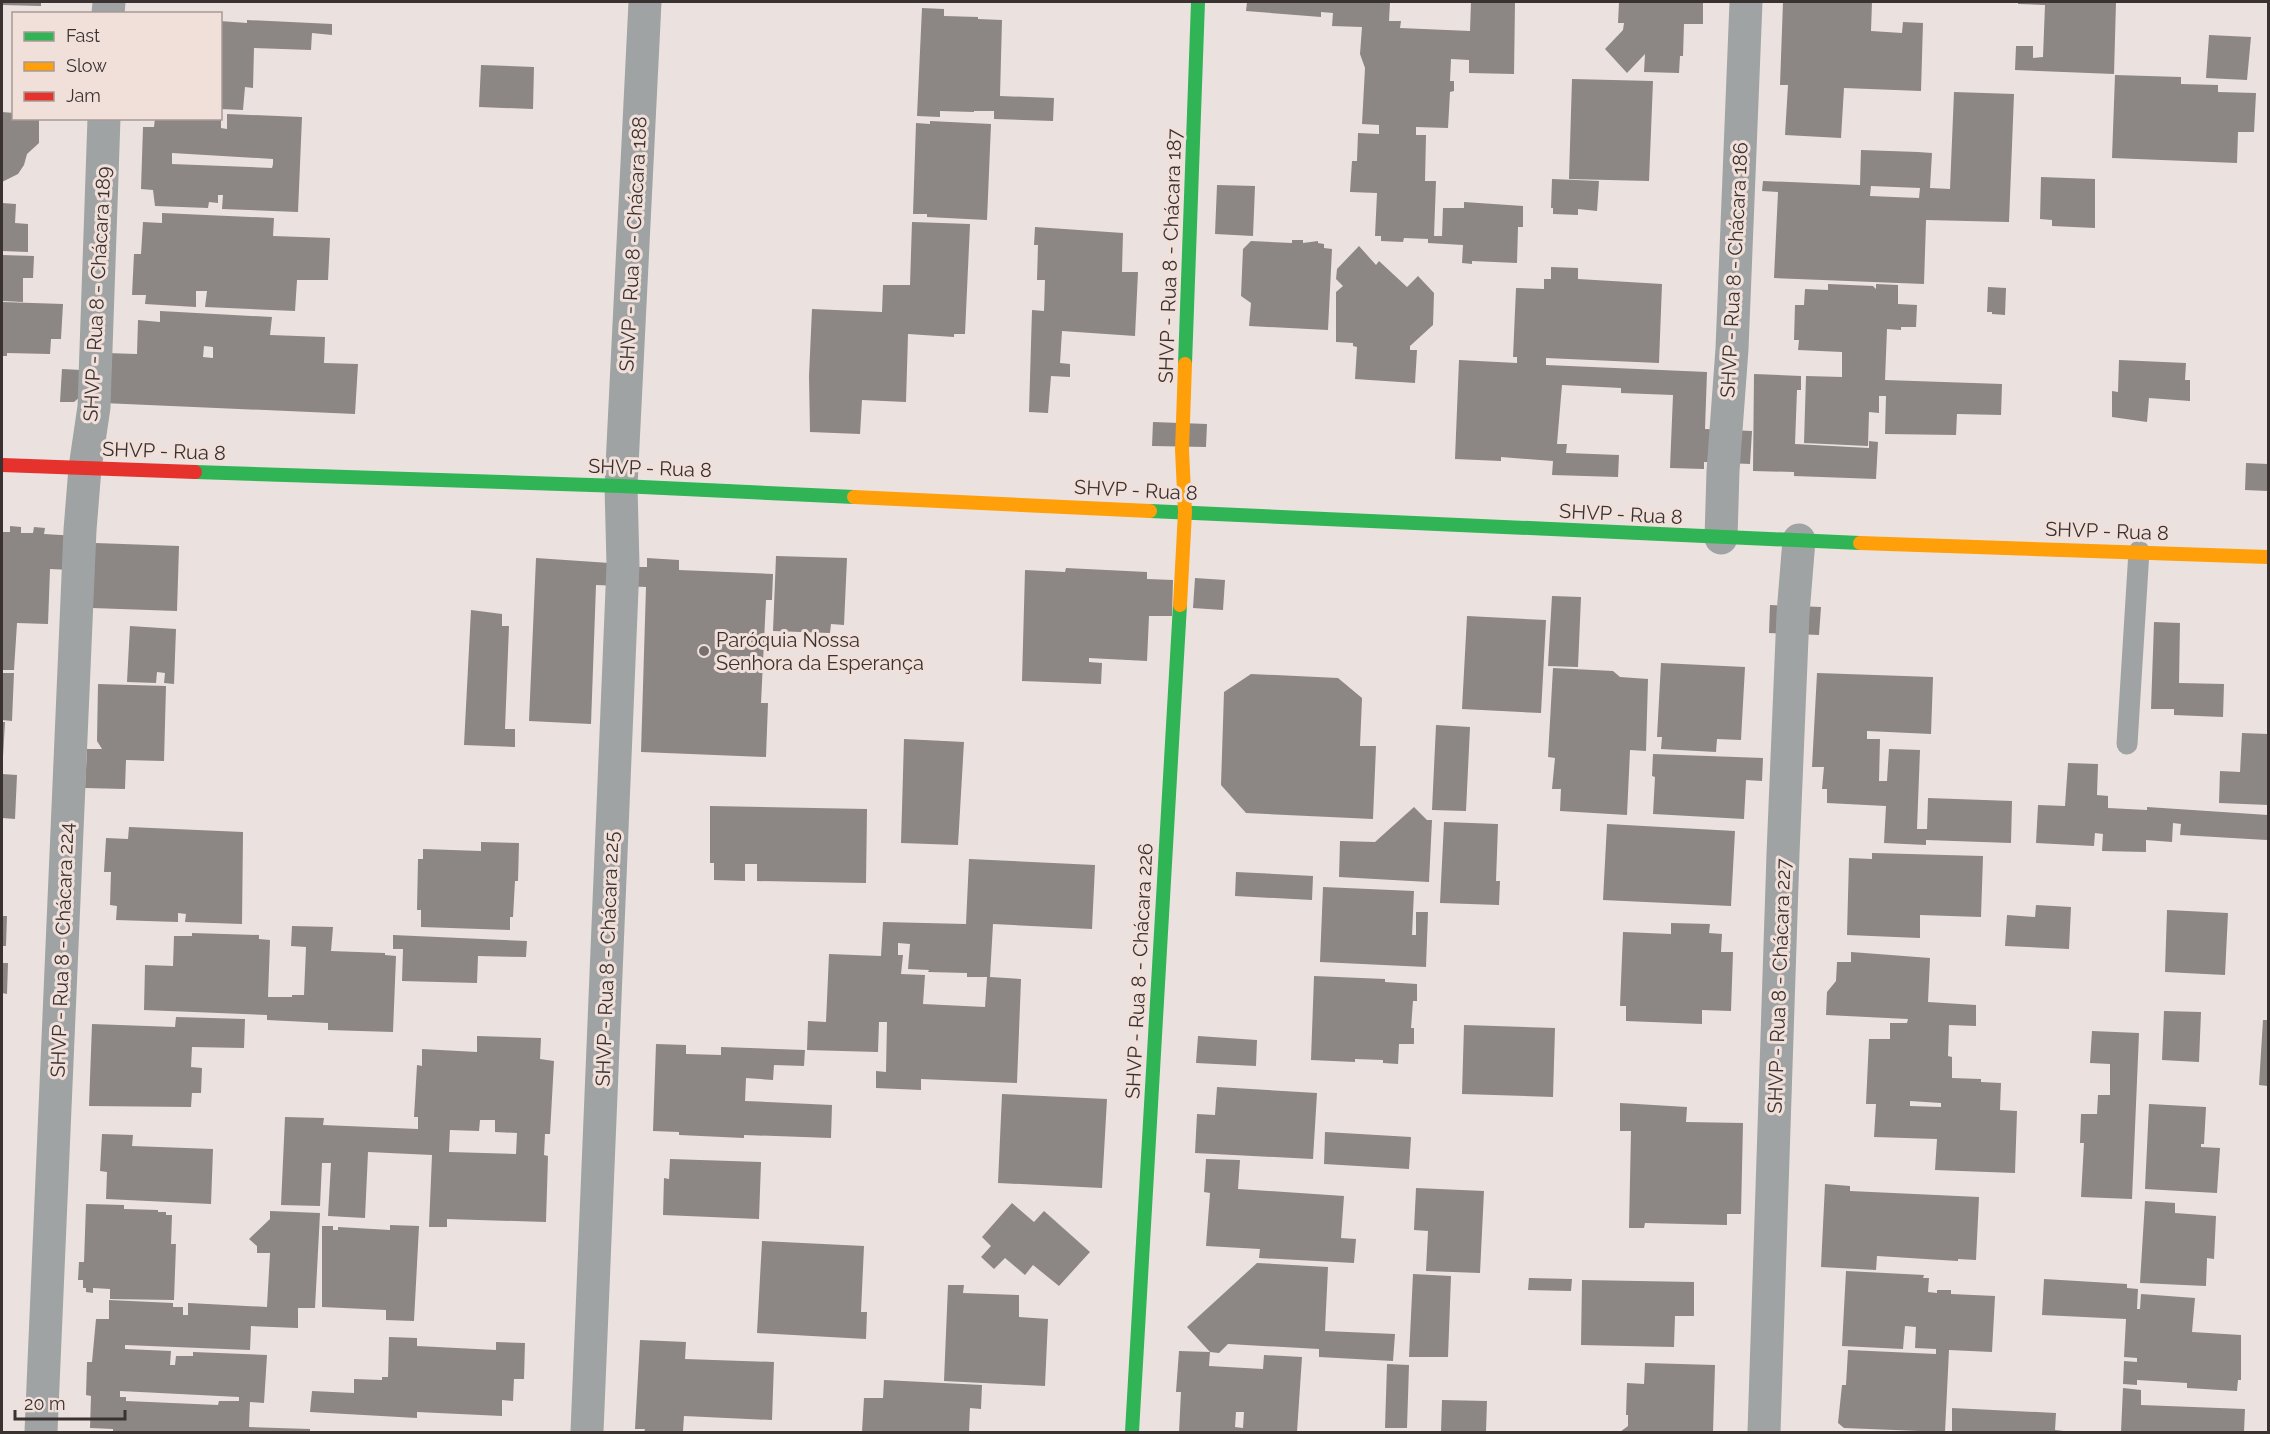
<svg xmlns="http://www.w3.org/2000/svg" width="2270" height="1434" viewBox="0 0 2270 1434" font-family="Raleway,sans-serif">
	<rect width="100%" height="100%" fill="#ebe2df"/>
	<path fill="#8c8684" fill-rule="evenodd" d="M2 2H41V6L2 5Z
		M1247 2H1390L1389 21H1401L1400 28 1470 31 1471 2H1515L1514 74 1469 73V60L1451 59 1450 81H1454V91L1450 92 1448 128 1416 127V135H1426L1425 181H1436L1434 236H1442L1443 208H1464V202L1523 206V227H1518L1517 263 1472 261V264L1462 263 1463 245 1428 243V239L1404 238 1403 242 1381 241V236H1375L1377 193 1350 192 1352 161H1357L1358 133 1379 134V125L1362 124 1365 68 1360 54 1362 27 1332 26 1333 13 1321 12V17L1246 11Z
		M1619 2H1703V24H1684L1683 56H1680L1679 73 1644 72 1645 54 1627 73 1605 49 1623 30 1624 23H1618Z
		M1783 2H1872L1871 31 1902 33 1903 22 1923 23 1921 91 1844 88 1841 138 1785 135 1788 85H1780Z
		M2018 2H2116L2114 74 2015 70 2016 46H2033V58L2043 57 2045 5 2018 4Z
		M922 8 944 9V16L978 17V19L1002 20 1000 96 1054 98 1053 121 994 119V111H974V112L940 111V117L917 116Z
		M247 20 332 24V35L312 33 311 50 254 48 253 88 245 87 243 110 220 109V21L247 23Z
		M2209 35 2251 37 2247 80 2206 78Z
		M481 65 534 67 533 109 479 107Z
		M2115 75 2181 77V84L2218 85V92L2256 93 2254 132H2238L2237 163 2112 158Z
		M1572 79 1653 81 1649 181 1569 179Z
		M1954 92 2014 94 2009 222 1926 220 1924 284 1774 278 1778 192 1762 191 1763 181 1860 185 1861 150 1918 152 1932 153 1930 188 1950 189ZM1871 186 1920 188 1919 198 1870 196Z
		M2 112 14 113V118H39V143L27 154 24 165 18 174 2 182Z
		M227 114 302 117 298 212 222 209 223 195H218V203L209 202 208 208 155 206 153 190 141 189 143 127H154L155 118H212L221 120V128L227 129ZM172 153 273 159V164L272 168 172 164Z
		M930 121 991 124 987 220 927 217V214H913L916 123 930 124Z
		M2041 177 2095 179V228L2052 226V220L2040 219Z
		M1552 179 1599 181 1597 211 1578 209V215L1553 214V208H1551Z
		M1217 185 1255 186 1253 236 1215 234Z
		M2 203 16 204 15 223 28 224V252L2 251Z
		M162 213 274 218 273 236 330 238 328 280H297L295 311 205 307 207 291H196V307L145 304 146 295H132L134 254H141L143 222 162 223Z
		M912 222 970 224 965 334H954V337L908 334 906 402 862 400 860 434 810 432 809 376 812 309 882 312 883 285H910Z
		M1035 227 1123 233 1122 272H1138L1135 336 1062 331 1060 363 1070 364V377L1051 376 1048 413 1029 412 1032 310 1044 311 1045 280H1037L1038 245H1034Z
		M1292 240H1303V243L1318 241V243L1324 244V248L1332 249 1328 330 1249 326 1251 303 1241 296 1243 249 1251 241 1292 243Z
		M1359 246 1376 265 1379 261 1407 287 1418 276 1434 293 1433 325 1410 346V350H1417L1415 383 1355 379 1357 347 1353 346V343L1336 342V292L1343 286 1336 279 1337 269Z
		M2 255 34 256 33 278H23V302L2 301Z
		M1551 267 1578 268V279L1662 284 1659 363 1546 358V365L1707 372 1705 429 1752 431 1750 464 1704 462V469L1670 468 1673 395 1621 393V388L1562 385 1557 444H1567L1566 453 1619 455 1618 477 1552 475 1553 461 1501 457V461L1455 459 1459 360 1517 363V357H1513L1516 288 1544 289V279H1551Z
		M1828 284 1873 286 1876 289V284L1898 285V304L1917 305 1916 327H1901V330L1887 329 1885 380 2002 384 2001 415 1957 414 1956 435 1885 434 1886 396H1879V413L1869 412 1868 446 1804 443 1806 376 1842 377V352L1798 350 1799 340H1794L1795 305H1804L1805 289 1828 290Z
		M1988 287 2006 288 2005 315 1992 314V312H1987Z
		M2 302 63 304 61 339H51L50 354 7 353V356H2Z
		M160 311 272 317 270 335 325 337 324 363 358 364 355 414 103 403 106 353 137 354 138 320 160 322ZM204 346 213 347V358L203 357Z
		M2119 360 2186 363 2185 380H2190V401L2149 398 2147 422 2112 417V391L2118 392Z
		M62 369 81 370V396L74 402H60Z
		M1754 374 1801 376V390H1797L1795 444 1869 448V441L1878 442 1876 479 1794 476V472L1753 471Z
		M1153 422 1207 424 1206 447 1152 446Z
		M2246 463 2268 464 2267 491 2245 490Z
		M10 526 21 527V533H33L34 527 45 528 44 534 95 537V543L179 546 177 611 92 608 94 571 50 569 48 624 17 623 14 670H2V532H10Z
		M776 556 847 558 844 625 831 624 830 633 773 631Z
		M536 558 639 565V567H647V558L679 560V570L773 574 772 600H766L761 703H768L766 757 641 752 646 587 596 585 591 724 529 721Z
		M1066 568 1147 572V579L1173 580 1172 616H1149L1147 661 1089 658V662L1102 663 1101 684 1022 681 1025 570 1065 572Z
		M1195 578 1225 580 1223 610 1193 608Z
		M1552 596 1581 597 1578 667 1548 666Z
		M1770 605 1821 607 1819 635 1769 633Z
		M471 610 502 614V626H509L505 729H515V747L464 745Z
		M1467 616 1546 620 1541 713 1462 709Z
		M2154 622 2180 623 2179 683 2224 684 2223 717 2174 715V709H2151Z
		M130 626 176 629 174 684 164 683 165 673 157 672 156 683 127 682Z
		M1661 663 1745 667 1741 740 1717 739 1716 752 1661 749 1662 737H1657Z
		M1553 668 1613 671 1620 677 1648 679 1646 751 1630 750 1627 815 1560 811 1561 789H1552L1555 758 1548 757Z
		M2 673H14L12 721 2 720Z
		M1817 673 1933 677 1931 734 1867 731V739H1880L1879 781H1887L1889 749 1920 750 1917 829H1927L1928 798 2012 801 2011 843 1926 840V845L1884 843 1886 806 1827 803V789H1822L1824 767H1812Z
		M1251 674 1338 678 1362 698 1360 746H1376L1373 819 1246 813 1221 785 1224 692Z
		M98 684 166 686 164 761 126 760 125 789 85 788 87 749H102L97 741Z
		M2 722H5L3 757 2 756Z
		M1436 725 1470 727 1466 811 1432 810Z
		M2242 733 2268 734V805L2219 803 2220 771 2240 772Z
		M904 739 964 742 958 845 901 843Z
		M1653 754 1763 758 1762 781 1746 780 1744 819 1653 814 1655 777 1652 776Z
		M2068 763 2098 764 2097 795 2108 796V808L2147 810V807L2268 815 2267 840 2180 835 2181 824 2173 823 2172 842 2146 840V852L2102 851 2103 834 2095 833 2094 846 2036 843 2038 805 2065 806Z
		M2 774 17 775 15 819 2 818Z
		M710 806 867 809 866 883 757 881V864H745V881L714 880V863H710Z
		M1414 807 1427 820H1432L1429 882 1339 877 1340 841 1375 842Z
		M1444 822 1498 824 1496 881H1500L1499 905 1440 903Z
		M1607 824 1735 831 1731 906 1603 900Z
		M129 827 243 832 242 924 185 922 186 914 178 913V922L116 920 117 906 110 905 111 872H104L106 838 128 839Z
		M481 842 519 843 518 881H515L513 917H510V930L421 927V910H417L418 859H423V849L481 851Z
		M1872 853 1983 856 1981 917 1920 915V938L1847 935 1849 858 1872 859Z
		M969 859 1095 865 1092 929 993 924 990 977 1021 979 1017 1083 921 1079V1090L876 1088V1071L886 1072 887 1022H879L878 1052 807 1050 808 1021 826 1022 829 954 881 956 883 922 966 924ZM898 943 910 944 908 969 929 970 928 972 967 973V977H987L985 1007 923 1004 925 975 901 974 903 955H898Z
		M1236 872 1313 876 1312 900 1235 896Z
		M1323 887 1414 891 1412 935H1416V912H1428L1426 967 1320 962Z
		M2036 905 2071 907 2069 949 2005 946 2007 915 2035 917Z
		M2167 910 2228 913 2225 975 2165 972Z
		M2 916H7L6 946H2Z
		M1671 923 1710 924 1709 933 1722 934 1721 952H1733L1731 1011 1702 1010V1024L1626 1021V1006H1620L1623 932 1671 934Z
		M292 926 333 927 331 951 385 953V955L396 956 393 1032 328 1030V1023L267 1020V1015L144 1010 145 965 173 966 174 936H192V933L259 935V939L270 940 268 997H292V995H304L306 947 291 946Z
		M393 935 527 941 526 957 478 956 477 983 402 981 403 949H393Z
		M1851 952 1930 958 1928 1002 1976 1005V1026L1949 1025 1948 1056 1952 1057V1078L1981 1079V1082L2001 1083 2000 1110 2017 1111 2015 1173 1935 1170 1937 1139 1874 1137 1876 1104H1866L1869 1039H1890V1023H1907L1908 1019 1826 1015 1827 992 1836 981 1837 962H1851ZM1910 1101 1941 1103V1107L1910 1106Z
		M2 963H8L7 994 2 993Z
		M1314 976 1385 979V982L1417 984V1001H1413L1411 1028H1414V1044H1399L1398 1064 1383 1063V1060L1355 1059V1062L1311 1060Z
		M2164 1011 2201 1012 2199 1062 2162 1060Z
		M176 1017 245 1019 244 1048 192 1047 191 1067 202 1068 201 1093H192L191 1107 89 1106 92 1024 175 1027Z
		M2263 1020H2268V1086L2259 1085Z
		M1464 1025 1555 1028 1553 1097 1462 1094Z
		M2092 1031 2139 1033 2132 1199 2081 1197 2084 1143H2080L2081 1114H2097L2098 1095H2110V1064L2090 1063Z
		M477 1036 541 1038 540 1059 554 1061 550 1134H545L544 1155 548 1156 546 1222 447 1219V1227H429L432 1155 368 1152 365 1218 328 1216 331 1163H322L320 1206 281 1205 285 1117 324 1118 323 1125 418 1129V1117H414L417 1065 422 1066V1049L477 1052ZM480 1120H495V1132L517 1133 516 1154 449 1152 450 1130 479 1131Z
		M1198 1036 1257 1040 1256 1066 1196 1063Z
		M656 1044 686 1045V1054L721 1055V1047L805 1050 804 1066 774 1065 773 1080 746 1078 745 1101 832 1105 831 1138 744 1135V1138L679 1135V1132L653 1131Z
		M1217 1087 1317 1093 1313 1159 1195 1153 1197 1114 1215 1115Z
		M1002 1094 1107 1099 1102 1188 998 1183Z
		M1620 1103 1687 1107 1686 1122 1743 1123 1741 1214H1727V1225L1645 1223 1644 1228H1629L1631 1131H1620Z
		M2149 1104 2206 1107 2204 1144H2201V1147L2220 1148 2217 1193 2145 1189Z
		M1325 1132 1411 1137 1409 1169 1324 1164Z
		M102 1134 133 1135 132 1146 213 1149 211 1204 106 1199 107 1172 100 1171Z
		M670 1159 761 1162 759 1219 663 1215 664 1178 669 1179Z
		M1206 1159 1240 1160 1238 1189 1344 1196 1341 1238 1356 1239 1354 1263 1259 1258 1260 1249 1206 1246 1210 1193 1204 1192Z
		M1825 1184 1850 1186V1191L1979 1197 1976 1260 1958 1259V1261L1877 1256 1876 1270 1821 1267Z
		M1416 1188 1484 1191 1480 1273 1426 1271 1428 1231 1414 1230Z
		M2145 1201 2175 1203V1213L2216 1216 2214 1259 2207 1258 2206 1286 2140 1283Z
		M1012 1203 1034 1222 1044 1211 1090 1252 1059 1286 1033 1265 1025 1275 1005 1258 994 1269 981 1257 991 1246 982 1237Z
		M86 1204 124 1205V1209L158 1210V1212H166V1215H172L171 1244H176L174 1300 110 1299V1289L93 1288V1293L86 1292V1288H83V1280H78L79 1262H84Z
		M270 1211 320 1213 315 1308H298V1328L251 1326 250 1350 125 1345V1349L171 1351 170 1365H175L176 1356H193V1352L267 1355 264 1403 250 1402 249 1427 310 1429V1432H113V1429L90 1428 91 1396 86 1395 87 1362H92L96 1319H109V1300L173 1303V1307H183V1315H188V1303L267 1307 270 1253H257V1246L249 1239 270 1219ZM120 1391 239 1397V1401H219L218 1405 126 1401V1397H120Z
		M390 1225 419 1226 414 1321 386 1320V1310L322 1307V1226H333V1230H338V1227L390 1230Z
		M762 1241 864 1246 861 1312H867L866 1339 757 1333Z
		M1257 1263 1328 1267 1325 1331 1395 1334 1393 1361 1319 1357V1349L1228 1344 1219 1353 1210 1352 1187 1327Z
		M1846 1271 1924 1275 1923 1278H1929L1928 1292 1937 1293V1290H1951V1294L1995 1296 1992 1352 1949 1350 1945 1432 1844 1428 1838 1423 1842 1385H1846L1848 1350 1936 1354V1349L1915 1348 1916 1327 1905 1326 1903 1349 1842 1346Z
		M1413 1274 1451 1276 1448 1357H1409Z
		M1529 1278 1572 1279 1571 1291 1528 1290Z
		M2044 1279 2127 1284V1288L2138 1289 2137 1309H2140L2141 1294 2195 1298 2192 1332 2241 1335V1380H2238L2237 1391 2187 1388V1383L2137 1380V1385L2123 1384 2124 1361 2137 1362V1358L2124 1357 2126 1319 2042 1315Z
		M1582 1280 1694 1282V1316H1675L1674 1347 1581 1345Z
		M948 1285H964L963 1293 1019 1295V1317L1048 1319 1045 1386 944 1381Z
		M389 1337 417 1338V1346L496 1350V1342L525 1343 524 1379H514L513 1401 502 1400V1416L417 1412V1418L310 1412 312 1391 354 1393V1379L382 1380V1377H388Z
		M640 1340 686 1342 685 1359 774 1362 772 1420 684 1416 683 1431H679V1432H644L645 1429H635Z
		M1179 1351 1210 1352 1209 1366 1263 1369 1264 1355 1302 1357 1297 1432H1179L1181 1392H1176ZM1236 1412H1244L1243 1428 1235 1427Z
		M1645 1363 1715 1365 1713 1432H1620L1628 1426V1415H1626L1627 1383 1644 1384Z
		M1387 1364 1409 1365 1407 1428H1385Z
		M884 1380 982 1385 981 1409 970 1408 969 1432H862L864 1398H883Z
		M2123 1388 2141 1390V1405L2245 1409 2244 1432H2121Z
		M1442 1400 1487 1401 1486 1432H1441Z
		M1952 1408 2056 1413 2055 1430 2064 1431V1432H1952Z"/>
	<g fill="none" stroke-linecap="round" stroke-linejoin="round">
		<path stroke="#a0a3a4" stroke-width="21" d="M2127 744 2139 551"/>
		<path stroke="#a0a3a4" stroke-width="33" d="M108 14 109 2
			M1721 538 1723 471 1732 349 1746 2
			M41 1432 80 530 85 468 94 407 104 118
			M587 1432 623 565 621 486 645 2
			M1764 1432 1783 854 1793 614 1799 540"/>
		<path stroke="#30b455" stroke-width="14" d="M1185 364 1198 2
			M195 472 621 486 854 497
			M1150 511 1860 543
			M1132 1432 1180 605"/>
		<path stroke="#ff9f0a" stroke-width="14" d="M854 497 1150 511
			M1860 543 2268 557
			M1180 605 1185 512 1182 450 1185 364"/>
		<path stroke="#e5322d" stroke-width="14" d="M2 465 195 472"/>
	</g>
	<circle fill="#77706d" stroke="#f1dfd9" stroke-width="2" cx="704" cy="651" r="6"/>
	<g text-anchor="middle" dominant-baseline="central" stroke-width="6" stroke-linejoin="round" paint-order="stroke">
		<g font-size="20" fill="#393230" stroke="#f1dfd9">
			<text transform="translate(633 244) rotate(-87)">SHVP - Rua 8 - Chácara 188</text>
			<text transform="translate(1170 256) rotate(-88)">SHVP - Rua 8 - Chácara 187</text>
			<text transform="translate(1734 270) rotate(-87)">SHVP - Rua 8 - Chácara 186</text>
			<text transform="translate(97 294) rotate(-87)">SHVP - Rua 8 - Chácara 189</text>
			<text transform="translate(164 451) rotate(2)">SHVP - Rua 8</text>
			<text transform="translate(650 468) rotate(2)">SHVP - Rua 8</text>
			<text transform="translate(1136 490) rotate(3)">SHVP - Rua 8</text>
			<text transform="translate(1621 514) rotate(3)">SHVP - Rua 8</text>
			<text transform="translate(2107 531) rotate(2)">SHVP - Rua 8</text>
			<text transform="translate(62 950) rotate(-88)">SHVP - Rua 8 - Chácara 224</text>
			<text transform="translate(607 959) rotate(-88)">SHVP - Rua 8 - Chácara 225</text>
			<text transform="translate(1139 971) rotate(-87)">SHVP - Rua 8 - Chácara 226</text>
			<text transform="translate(1779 986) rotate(-88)">SHVP - Rua 8 - Chácara 227</text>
		</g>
		<g font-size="20" fill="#393230" stroke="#f1dfd9" text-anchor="start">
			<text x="716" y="640">Paróquia Nossa<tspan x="716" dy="23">Senhora da Esperança</tspan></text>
		</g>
	</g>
	<rect width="2270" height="1434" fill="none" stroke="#393230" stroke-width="6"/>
	<rect x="12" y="12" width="210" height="108" fill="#f1dfd9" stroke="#a79a95" stroke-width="1.5"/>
	<rect x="24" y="32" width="30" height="9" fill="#30b455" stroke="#a79a95" stroke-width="1.5"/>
	<text x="66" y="42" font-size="18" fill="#393230">Fast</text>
	<rect x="24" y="62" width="30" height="9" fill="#ff9f0a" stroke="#a79a95" stroke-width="1.5"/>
	<text x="66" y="72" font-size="18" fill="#393230">Slow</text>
	<rect x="24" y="92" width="30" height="9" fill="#e5322d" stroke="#a79a95" stroke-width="1.5"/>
	<text x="66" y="102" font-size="18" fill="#393230">Jam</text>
	<path d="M15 1410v9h110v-9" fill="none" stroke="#393230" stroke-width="3"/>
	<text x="24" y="1410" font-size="18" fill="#393230" stroke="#f1dfd9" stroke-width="4.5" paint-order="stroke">20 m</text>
</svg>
